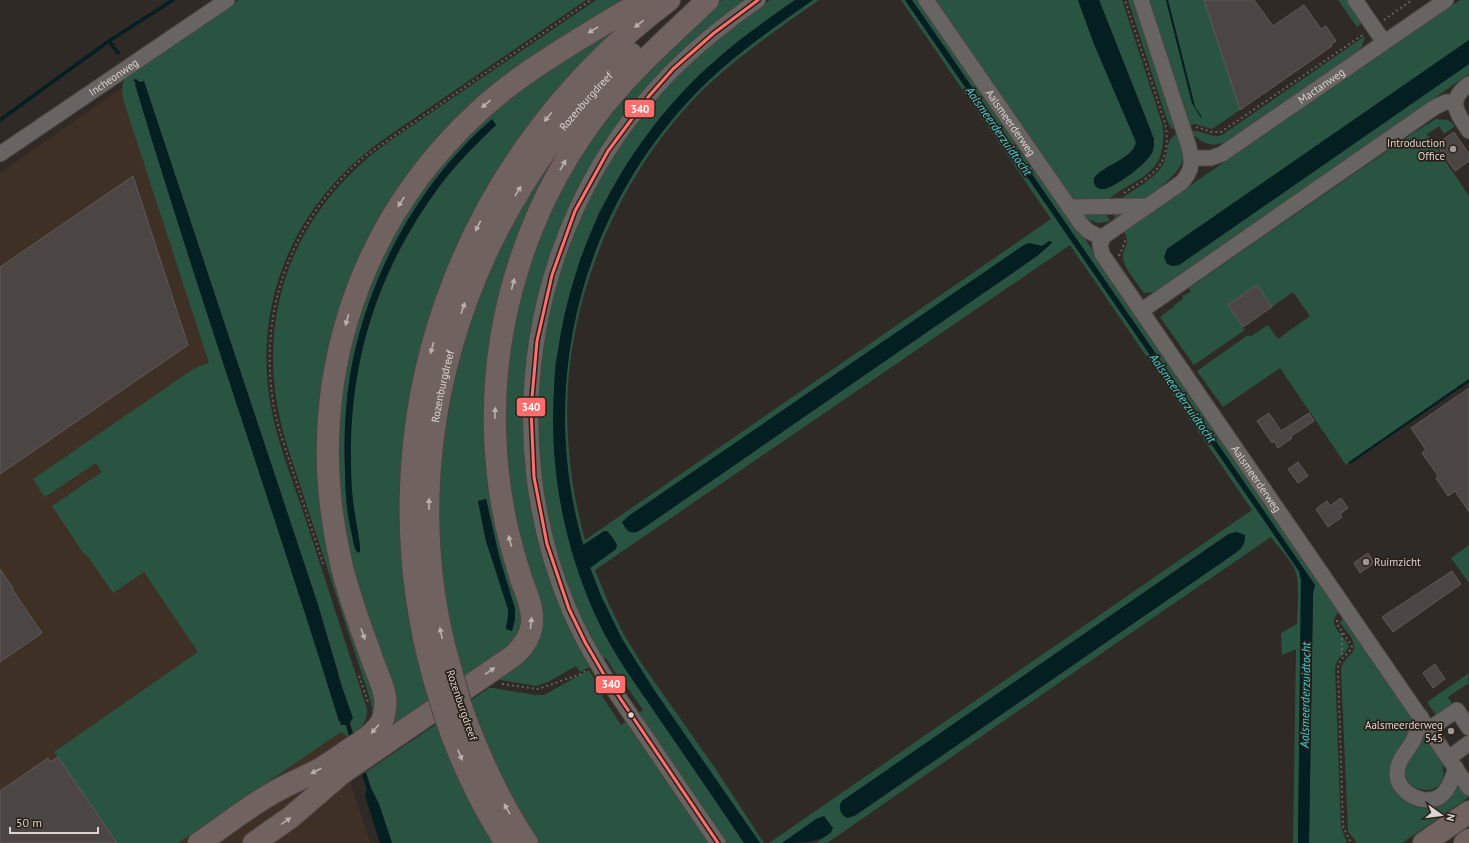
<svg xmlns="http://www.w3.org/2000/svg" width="1469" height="843" viewBox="0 0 1469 843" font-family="'PT Sans',sans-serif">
	<rect width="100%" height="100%" fill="#302a26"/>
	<path fill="#3f3025" d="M129 83 136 89 160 167 230 383 309 623 346 725 352 789 370 843H0V173Z"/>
	<path fill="#2a5442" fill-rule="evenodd" d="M239 0H586L384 139C297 200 251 300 271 407 278 446 296 489 308 527 328 588 347 648 367 709 368 724 359 729 348 737L341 732 335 736 178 843H117L54 752 198 652 144 572 113 593 86 554H84L52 506 102 472 96 463 45 497 33 479 195 368 209 363 123 99C122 89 121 83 127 74ZM136 79 139 82H144L318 605 338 672 353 733 349 735 346 725 339 721C273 508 199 298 135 84H136L134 81Z
		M596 0H637L535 63 380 230 324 443 380 701 373 716 371 702 286 442C251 325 288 215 387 143Z
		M722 0H748L700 36 562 225 552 252 543 283 530 340 525 395 527 470 591 666 580 672 576 666 548 682 536 686 495 679 527 647 499 441 517 282 585 137 690 25Z
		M770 0H795L738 41 699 75 659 119 626 165 600 210 579 262 555 364 554 392 558 487 563 517 572 552 592 607 605 635 628 672 744 843H726L638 714 643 710 623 681 621 682 606 658 602 660 572 599 553 541 541 482 537 392 547 315 569 242 594 187 627 134 669 84 709 45Z
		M813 0H819C782 26 744 52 710 83 629 160 576 273 568 385 565 437 571 490 585 540L1051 219 901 0H905L1299 571 1301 580 1298 843H1293L1296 649 1282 655 1281 633 1297 624C1297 609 1300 587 1296 573 1293 562 1278 547 1271 537L1173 604 827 843H816L832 832 824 816 816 820 782 843H769L1252 510 1070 245 595 570 609 604 623 633 640 661 715 768 764 843H760L654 690 622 639 601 596 590 567 616 549 584 546C536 385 581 214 695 94 730 57 772 29 813 0ZM1049 241 1052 243 1037 256 642 529 629 532 622 522 630 515 1024 245 1029 243 1042 246ZM1237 532 1244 543 1241 549 1234 554 855 816 846 817C840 814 841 809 841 803L842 801 1228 534Z
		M912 0H920L1340 608C1339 613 1335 615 1334 620 1333 629 1345 638 1349 646 1345 655 1337 656 1335 668L1341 827 1347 843H1309L1313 593 1315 585Z
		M932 0H1078L1094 44 1136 142C1135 155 1107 167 1097 174L1103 189C1116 187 1149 163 1153 150 1155 144 1152 137 1151 131L1099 0H1122L1161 120C1164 129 1164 138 1162 148 1158 177 1130 181 1110 198 1107 201 1105 205 1103 209L1110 221 1098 223 1087 219Z
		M1128 0H1133L1176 129H1172L1168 123Z
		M1148 0H1166L1192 103 1201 118 1195 107 1168 0H1204L1240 110 1212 129 1195 124 1188 125Z
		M1338 0H1347L1362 23 1357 27Z
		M1460 0H1469V40L1167 249 1170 266 1179 265 1469 64V74L1414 112 1415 114 1157 292 1144 293C1138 284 1124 268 1123 258 1122 246 1132 247 1124 231Z
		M626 15 631 22C594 55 560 90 530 130 431 262 386 438 411 601 415 624 420 647 425 670 426 676 426 682 428 688L459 667C457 659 452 652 450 644 444 620 441 595 438 570 422 410 473 246 575 122 597 95 622 72 647 49L649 51C627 73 606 96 587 121 520 213 485 329 492 443 494 478 499 512 508 546 514 570 529 599 526 624 524 640 512 651 499 661L361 756 359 749C378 735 391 725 390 699 384 678 375 658 368 638 355 600 344 563 337 524 311 372 370 217 481 113 524 74 577 45 626 15ZM492 120 496 125C476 144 456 164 439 187 374 275 341 384 352 493 354 511 357 529 360 547V552L357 553C354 548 353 541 352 535 347 514 345 494 345 472 344 452 344 432 346 412 352 327 385 246 437 179 452 160 473 134 492 120ZM486 499 499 556 515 609V619L512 631 506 629 508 616V609L486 541 478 501Z
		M1365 36 1362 46 1357 53 1228 141C1213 148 1200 144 1191 131 1201 129 1211 139 1222 135Z
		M1436 119 1448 120 1455 126 1444 134 1439 126 1427 134 1469 196V379L1349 462 1346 465 1280 368 1223 407 1197 371 1248 335 1250 337 1268 325 1278 339 1310 316 1293 292 1272 307 1257 285 1228 305 1245 330 1194 365 1160 317 1175 306 1174 305 1183 299 1182 296 1191 292 1189 288 1416 131Z
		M1177 134C1180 143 1184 153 1182 162 1176 180 1132 208 1115 218L1112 211 1113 204C1127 194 1157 178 1164 163 1168 154 1166 137 1177 134Z
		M1469 545V583L1451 558Z
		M1346 618 1412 718 1413 724 1393 786C1403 805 1428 817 1447 801 1453 796 1455 789 1460 784L1469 795V797L1402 843H1357L1348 831 1341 669C1342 659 1357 654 1354 645 1353 637 1344 629 1340 623L1342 619Z
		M589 670 604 694 602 696 621 725 627 721 711 843H392L379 804 371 788 366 772 489 688H493L535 695H544Z
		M1469 673 1468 680 1469 683 1448 697 1454 707 1438 718 1427 702Z
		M1424 731C1430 741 1439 752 1442 763 1453 803 1398 794 1405 766 1407 758 1419 740 1424 731Z"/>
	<path fill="#041f21" d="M795 0H813C772 29 731 57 695 94 580 213 537 386 583 545L604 531H607L613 538 617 545 616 549 590 568 601 596 622 639 654 690 760 843H744C716 801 687 759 658 717 637 686 614 655 598 621 516 445 548 240 678 97 712 59 753 29 795 0Z
		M905 0H912L1315 585 1313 593 1309 843H1298L1301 580 1299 571Z
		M1078 0H1099L1154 139C1154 145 1154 152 1149 157 1142 167 1117 185 1105 189 1097 190 1093 186 1094 178 1103 165 1135 158 1136 142L1094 44Z
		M1166 0H1168L1195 107 1202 117 1201 118 1192 103Z
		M1469 40V64L1179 265 1173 266 1167 264 1164 257 1167 249Z
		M136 79 139 82 144 81 318 605 340 681 353 718 349 724 353 733 349 736 346 725H340L341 723 339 721C273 508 199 298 135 84L136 83 133 80Z
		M492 119 496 125C476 144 456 164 439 187 371 278 345 377 352 490 353 509 358 528 360 547V552H357C354 547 353 541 352 535 347 513 345 492 345 469 344 438 345 407 350 376 366 279 417 184 492 119Z
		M1049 241 1052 242V243L1037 256 642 529C632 536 627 532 622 522L630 515 1024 245 1029 243 1042 246Z
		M1469 379V382L1350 464 1349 462Z
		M486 499 499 556 515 609V619L512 631 506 629 508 616V609L486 541 478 501Z
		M1237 532 1245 535C1246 544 1240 549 1234 554L854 816 848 818C841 816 837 807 842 801L1229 534Z
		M366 773 371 788 379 804 392 843H380L365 795 367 790 362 775Z
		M824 816 833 828C827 843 798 843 782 843L816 819Z"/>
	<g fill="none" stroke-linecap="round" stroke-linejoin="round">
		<path stroke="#041f21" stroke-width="3.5" d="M109 41 118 53
			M0 120 109 41 173 0"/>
	</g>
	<path fill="#4b4644" stroke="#5f5a59" d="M1204 0H1254L1273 26 1304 5 1321 29 1326 26 1336 41 1331 44 1332 46 1240 110Z
		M1454 132 1469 154V161L1455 171 1436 144Z
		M133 176 188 345 0 474V267Z
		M1257 285 1272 307 1243 327 1228 305Z
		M1469 388V512L1455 491 1448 496 1436 478 1438 476 1422 453 1426 450 1411 428Z
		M1269 413 1281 431 1309 413 1314 421 1291 436 1292 438 1278 448 1274 441 1272 443 1257 421Z
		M1298 462 1308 476 1298 483 1288 469Z
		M1341 498 1348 508 1340 514 1342 517 1328 527 1316 509 1327 501 1330 506Z
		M1368 553 1374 563 1360 573 1354 563Z
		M0 569 13 588 12 589 42 633 0 662Z
		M1452 571 1461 584 1393 632 1382 617Z
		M1435 664 1445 679 1433 688 1423 673Z
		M58 757 117 843H0V791L48 758 50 762Z"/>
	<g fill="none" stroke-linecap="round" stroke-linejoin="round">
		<defs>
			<g id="minor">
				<path id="s1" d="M926 0 1081 224 1088 231 1102 238"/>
				<path id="s2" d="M1141 0 1189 147C1193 161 1192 172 1181 183L1104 236 1100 244 1102 254 1469 788"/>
				<path d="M1355 0 1384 42"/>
				<path d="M1469 84C1447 100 1456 112 1469 131"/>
				<path id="s3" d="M0 154 227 0"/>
				<path id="s4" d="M1191 158H1211L1222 154 1446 0"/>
				<path d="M1069 207 1147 206"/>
				<path d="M1141 311 1435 107 1446 102H1455"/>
				<path d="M1421 717C1419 725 1417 733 1413 741 1407 752 1397 760 1397 774 1397 792 1423 806 1439 797 1449 791 1452 778 1456 768"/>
				<path d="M1429 729 1457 710 1469 728"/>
				<path d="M1449 758 1469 743"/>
				<path d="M718 843C693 807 669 771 644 734 616 694 588 654 569 609 497 439 528 236 649 96 680 59 718 28 758 0"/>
			</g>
			<g id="highway">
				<path id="s5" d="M451 671C386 452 464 207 631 54"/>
				<path d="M435 682C362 426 457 159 669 0"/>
				<path d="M461 707C478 755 499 801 527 843"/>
				<path d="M446 718C461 762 481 804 506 843"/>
				<path d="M199 843C223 827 246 808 271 794 287 784 304 778 320 769 331 763 341 755 352 748 363 740 377 733 383 719 385 712 386 704 385 697 383 683 375 669 371 656 360 625 348 594 341 563 302 395 352 228 479 111 508 84 542 62 576 41 599 27 622 12 647 0"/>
				<path d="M254 843 291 817 342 773 513 656C524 647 533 633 532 618 532 605 526 592 521 579 518 568 514 556 511 544 501 507 496 468 495 431 492 313 531 197 604 105 635 67 672 34 708 0"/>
				<path d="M1424 843 1469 812"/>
				<path d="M1465 843 1469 840"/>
			</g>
		</defs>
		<use href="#minor" stroke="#4a4542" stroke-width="17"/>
		<use href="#highway" stroke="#4a4542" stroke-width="24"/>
		<path stroke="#66615e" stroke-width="2" stroke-dasharray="2 3" stroke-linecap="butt" d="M1384 20 1412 0
			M1196 127 1212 132H1221L1364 34
			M1124 193C1134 186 1146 180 1155 171 1169 158 1169 134 1163 117L1125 0
			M1119 256 1125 242 1124 237
			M323 564C313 532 302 500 292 469 286 449 278 429 274 408 257 311 291 220 365 156L591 0
			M1337 620V624L1352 646C1349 656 1339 656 1338 669L1343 826 1351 843
			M1342 633V658
			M359 676 368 702
			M502 684 538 689 581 674 587 670"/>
		<use href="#minor" stroke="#686461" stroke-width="15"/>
		<use href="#highway" stroke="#70635f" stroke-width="22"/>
		<defs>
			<path id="highway-bridge" d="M451 671 461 707
				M435 682 446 718"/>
		</defs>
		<use href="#highway-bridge" stroke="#4a4542" stroke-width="24" stroke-linecap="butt"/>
		<use href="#highway-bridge" stroke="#70635f" stroke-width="22"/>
		<defs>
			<path id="bus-1" d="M718 843 603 673 585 642 569 609 547 544 534 477 531 409 537 341 552 275 575 211 608 151 649 96 673 69 714 33 758 0"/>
		</defs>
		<use href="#bus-1" stroke="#2a2018" stroke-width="6"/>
		<use href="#bus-1" stroke="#ff6d6d" stroke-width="3"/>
	</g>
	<defs><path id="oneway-solid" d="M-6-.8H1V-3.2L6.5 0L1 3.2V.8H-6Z"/></defs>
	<g fill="#bab1ad">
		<use href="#oneway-solid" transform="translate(639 24) rotate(141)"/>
		<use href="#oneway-solid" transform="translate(593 30) rotate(149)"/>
		<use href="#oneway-solid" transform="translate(486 104) rotate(140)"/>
		<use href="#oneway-solid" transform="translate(548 117) rotate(128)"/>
		<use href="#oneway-solid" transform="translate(563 165) rotate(-60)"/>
		<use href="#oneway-solid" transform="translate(518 191) rotate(-59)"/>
		<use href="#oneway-solid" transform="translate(401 202) rotate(123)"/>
		<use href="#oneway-solid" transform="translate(478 226) rotate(117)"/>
		<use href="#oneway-solid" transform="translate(513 284) rotate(-75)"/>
		<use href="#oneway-solid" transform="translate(463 308) rotate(-71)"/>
		<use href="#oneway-solid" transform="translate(347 320) rotate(106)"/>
		<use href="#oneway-solid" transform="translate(432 348) rotate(105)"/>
		<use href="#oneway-solid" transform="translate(495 413) rotate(-88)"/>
		<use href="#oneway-solid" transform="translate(429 504) rotate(-89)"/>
		<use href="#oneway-solid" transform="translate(510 541) rotate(-105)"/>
		<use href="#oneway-solid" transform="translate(531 623) rotate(-84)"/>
		<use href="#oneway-solid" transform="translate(441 633) rotate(-102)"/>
		<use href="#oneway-solid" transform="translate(363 634) rotate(71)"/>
		<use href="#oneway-solid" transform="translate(490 671) rotate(-34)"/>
		<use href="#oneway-solid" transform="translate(375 729) rotate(130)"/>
		<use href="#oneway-solid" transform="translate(460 755) rotate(67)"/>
		<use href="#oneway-solid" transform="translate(316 771) rotate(153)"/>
		<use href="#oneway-solid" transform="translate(507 809) rotate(-120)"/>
		<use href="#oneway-solid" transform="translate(286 821) rotate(-35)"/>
	</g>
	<g fill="#9e9894" stroke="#2a2018" stroke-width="1.5">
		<circle cx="1453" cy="149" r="4"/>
		<circle cx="1366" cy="562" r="4"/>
		<circle cx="1451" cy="731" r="4"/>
	</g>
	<circle fill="#dad3cf" stroke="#2a2018" stroke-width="1.5" cx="631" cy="715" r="3.5"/>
	<g text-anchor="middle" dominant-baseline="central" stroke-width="3.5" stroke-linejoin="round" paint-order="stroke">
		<g font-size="11" fill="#dad3cf" stroke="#2a2018">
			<text stroke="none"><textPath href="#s3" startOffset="137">Incheonweg</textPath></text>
			<text stroke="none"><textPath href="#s4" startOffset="152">Mactanweg</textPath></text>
			<text stroke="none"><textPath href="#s5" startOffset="611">Rozenburgdreef</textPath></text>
			<text stroke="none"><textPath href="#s1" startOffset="149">Aalsmeerderweg</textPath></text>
			<text stroke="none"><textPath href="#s5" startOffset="288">Rozenburgdreef</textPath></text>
			<text stroke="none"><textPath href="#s2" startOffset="579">Aalsmeerderweg</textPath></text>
			<text transform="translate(462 705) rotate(71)">Rozenburgdreef</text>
		</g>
		<g font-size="11" fill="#dad3cf" stroke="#2a2018" text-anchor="end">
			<text x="1445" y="143">Introduction<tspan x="1445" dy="13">Office</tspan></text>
			<text x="1374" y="562" text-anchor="start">Ruimzicht</text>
			<text x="1443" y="725">Aalsmeerderweg<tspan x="1443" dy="13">545</tspan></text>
		</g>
		<g font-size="12" font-style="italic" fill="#39d5e1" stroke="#2a2018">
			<text transform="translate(999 131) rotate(55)">Aalsmeerderzuidtocht</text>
			<text transform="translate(1183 398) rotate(55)">Aalsmeerderzuidtocht</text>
			<text transform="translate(1305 695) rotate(-89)">Aalsmeerderzuidtocht</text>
		</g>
	</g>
	<g stroke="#2a2018" stroke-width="1.5">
		<rect x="624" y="99" width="31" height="19" rx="4" fill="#ff6d6d"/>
		<rect x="516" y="397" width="30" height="20" rx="4" fill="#ff6d6d"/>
		<rect x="595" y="675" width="31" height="19" rx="4" fill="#ff6d6d"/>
	</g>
	<g font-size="11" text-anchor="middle" font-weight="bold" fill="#fff">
		<text x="640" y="113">340</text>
		<text x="531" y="411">340</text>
		<text x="611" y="688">340</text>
	</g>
	<g transform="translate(1441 815) rotate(104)" stroke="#2a2018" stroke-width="3" paint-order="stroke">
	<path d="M0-3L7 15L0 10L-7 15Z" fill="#dad3cf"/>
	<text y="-6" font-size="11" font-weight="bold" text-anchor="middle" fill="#dad3cf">N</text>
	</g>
	<path d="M10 827v6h88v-6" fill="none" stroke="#dad3cf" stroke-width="2"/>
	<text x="16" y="827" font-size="12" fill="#dad3cf" stroke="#2a2018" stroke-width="3" paint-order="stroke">50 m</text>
</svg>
